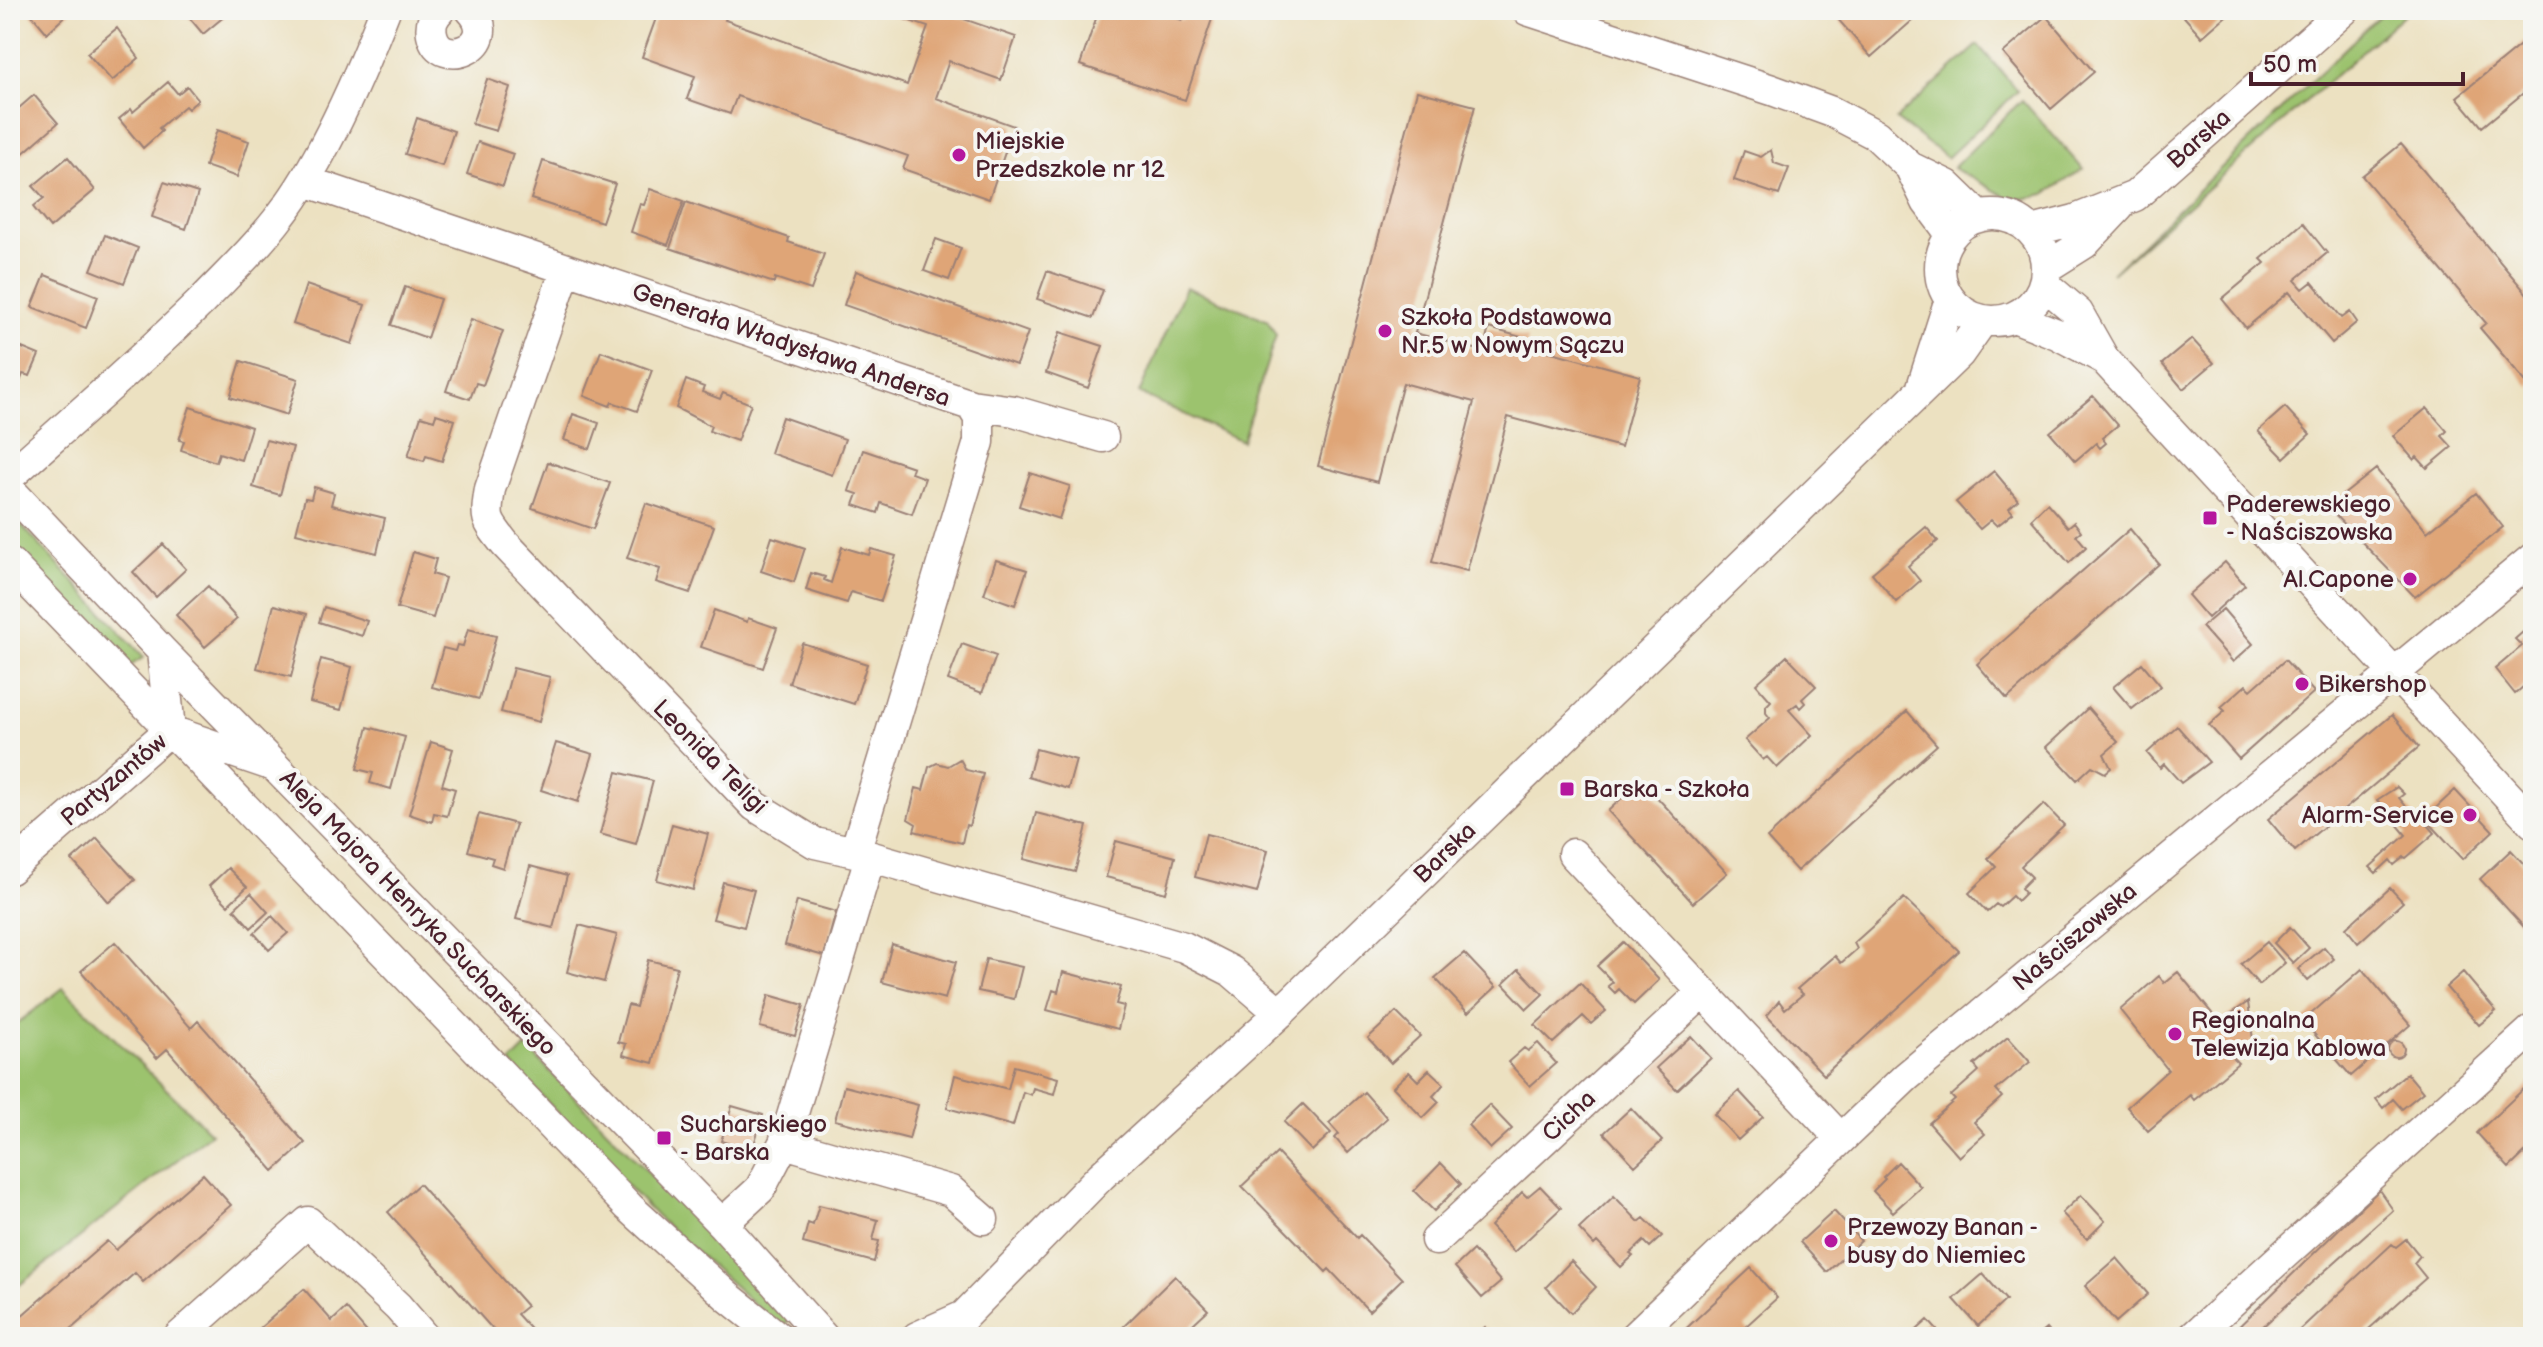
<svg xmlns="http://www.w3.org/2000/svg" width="2543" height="1347" viewBox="0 0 2543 1347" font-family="'Balsamiq Sans',sans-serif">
	<rect width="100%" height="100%" fill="#f6f6f2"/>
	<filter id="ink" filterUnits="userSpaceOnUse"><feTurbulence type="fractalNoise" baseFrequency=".0125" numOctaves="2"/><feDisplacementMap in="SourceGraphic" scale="16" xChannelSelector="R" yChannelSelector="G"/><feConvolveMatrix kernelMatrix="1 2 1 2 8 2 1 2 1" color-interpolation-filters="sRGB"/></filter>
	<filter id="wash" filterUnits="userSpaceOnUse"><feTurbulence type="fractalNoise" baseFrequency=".006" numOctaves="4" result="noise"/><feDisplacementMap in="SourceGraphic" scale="32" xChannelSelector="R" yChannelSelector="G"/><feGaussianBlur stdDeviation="1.8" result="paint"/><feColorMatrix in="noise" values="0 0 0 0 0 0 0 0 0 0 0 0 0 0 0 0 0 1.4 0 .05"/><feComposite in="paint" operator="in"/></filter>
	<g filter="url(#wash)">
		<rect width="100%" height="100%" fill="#ece1c1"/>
		<path fill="#9cc36e" stroke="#73714c" stroke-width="2" d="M2385 10H2409L2112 273Z
			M1978 45 2018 91 1947 158 1896 119Z
			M2022 100 2083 169 2045 194 2014 201 1953 168Z
			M1186 287 1267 320 1276 335 1242 441 1139 393Z
			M10 513 144 657 130 666 10 541Z
			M63 988 211 1133 17 1287 10 1278V1029Z
			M526 1047 779 1306 790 1319 781 1328 657 1217 510 1063Z"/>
		<g id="blocks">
			<path fill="#dfa577" d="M35 10H72L47 33 31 14Z
				M183 10H232L203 34Z
				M659 10H729L725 20 907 85 928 27 877 10H954L952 15 1016 37 1001 80 949 61 936 98 1014 126 989 199 903 169 908 156 737 96 730 114 687 99 695 76 642 57Z
				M1099 10H1153L1182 20 1185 10H1215L1185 100 1080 65Z
				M1830 10H1904L1913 20 1871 57Z
				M2178 10H2233L2202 37Z
				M2046 16 2094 72 2051 109 2003 53Z
				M117 28 139 58 112 81 87 53Z
				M2530 37 2533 41V85L2482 127 2457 97Z
				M487 79 510 87 496 131 472 124Z
				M168 82 178 94 187 86 198 100 188 109 185 106 159 128 162 131 143 148 119 119 131 109 133 112Z
				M1417 91 1475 106 1415 333 1483 351 1489 328 1528 339 1526 345 1640 376 1621 447 1508 417 1467 571 1432 562 1474 402 1403 383 1377 482 1318 466Z
				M34 95 58 123 14 161 10 156V109L15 105 19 108Z
				M417 118 454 131 442 166 405 154Z
				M217 130 249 141 237 177 205 166Z
				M478 142 513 154 503 186 467 174Z
				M2401 144 2533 301 2531 388 2480 328 2486 323 2362 176Z
				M1771 150 1774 163 1789 168 1779 195 1734 180 1744 151 1761 157Z
				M68 157 95 190 50 228 33 207 44 198 33 186Z
				M543 161 615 184 602 222 531 199Z
				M164 182 198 193 186 229 152 217Z
				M650 189 684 201 668 245 631 232 640 204 644 205Z
				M686 202 789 238 788 242 824 254 811 290 775 278 774 283 670 248Z
				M2303 223 2327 253 2295 280 2303 289 2312 282 2342 318 2350 312 2357 322 2332 343 2289 292 2246 328 2222 299 2265 263 2261 259Z
				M105 235 138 248 124 283 91 270Z
				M936 239 961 248 949 280 924 271Z
				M856 271 1028 332 1016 365 844 305Z
				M1047 271 1103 290 1093 318 1037 299Z
				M45 275 98 296 86 328 32 307Z
				M306 285 365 305 352 344 293 324Z
				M405 287 440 299 427 338 391 325Z
				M471 319 503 331 483 385 476 383 470 399 446 391Z
				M1060 332 1103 346 1088 388 1046 373Z
				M2192 339 2214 363 2183 389 2162 364Z
				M10 343 39 355 30 376 23 374 18 387 10 383Z
				M601 351 652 370 637 411 612 402 610 406 584 396Z
				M241 361 298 379 287 415 230 397Z
				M686 380 704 387 702 392 720 399 723 393 751 404 737 441 709 431 711 426 676 408Z
				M2093 396 2118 425 2102 438 2106 443 2100 448 2096 443 2075 461 2050 432Z
				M190 407 251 427 241 460 219 453 216 462 181 450 184 441 179 440Z
				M2285 407 2310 434 2284 458 2258 431Z
				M2427 408 2447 431 2442 436 2452 447 2427 468 2417 457 2414 460 2393 436Z
				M436 414 455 420 442 461 426 456 424 461 408 456 421 416 434 420Z
				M573 414 599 423 590 449 564 440Z
				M782 417 845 439 832 475 770 453Z
				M266 440 293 447 280 495 253 487Z
				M863 450 913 467 911 473 925 478 912 514 881 503 878 513 854 505 858 494 849 491Z
				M548 462 610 483 593 529 532 508Z
				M2376 469 2427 532 2476 493 2503 527 2415 597 2328 507Z
				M1994 471 2018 500 2009 508 2013 513 1997 526 1991 520 1980 529 1956 502Z
				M1030 473 1070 486 1059 519 1019 506Z
				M314 487 334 493 331 505 385 518 377 553 296 533 305 498 311 499Z
				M646 503 714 526 690 593 656 582 660 569 627 558Z
				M2047 503 2068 527 2074 522 2081 531 2076 535 2086 547 2069 563 2031 519Z
				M1926 527 1938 541 1908 566 1920 581 1896 602 1872 573Z
				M2130 529 2159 564 2007 699 1977 664Z
				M772 537 805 548 794 582 761 571Z
				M163 544 186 569 156 597 133 572Z
				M842 547 869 555 871 549 896 556 881 601 851 592 847 603 806 590 811 573 825 577 824 580 831 583Z
				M413 552 436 559 432 574 445 578 433 618 397 608Z
				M996 560 1027 570 1015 605 984 594Z
				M2225 562 2245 585 2208 618 2188 595Z
				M208 586 237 619 205 647 176 615Z
				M274 605 307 614 291 677 257 668Z
				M324 607 367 621 362 636 319 622Z
				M2223 609 2253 644 2233 662 2202 627Z
				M714 610 747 622 748 618 777 628 763 668 701 647Z
				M2533 623V678L2515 694 2495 669 2522 646 2515 639Z
				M468 629 496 636 479 699 432 687 443 648 455 651 457 645 463 646Z
				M802 643 867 664 854 704 789 683Z
				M962 644 996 656 982 693 948 680Z
				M1787 656 1816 686 1802 699 1805 703 1800 708 1797 704 1789 710 1812 735 1777 768 1767 757 1763 760 1745 740 1770 718 1766 713V706L1771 701 1756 684Z
				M321 659 352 667 341 710 310 702Z
				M2285 660 2314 692 2239 759 2209 725 2225 711 2221 707 2246 685 2251 690Z
				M2142 663 2161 686 2132 709 2113 687Z
				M513 668 550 677 539 722 501 712Z
				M2088 708 2118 742 2104 754 2111 768 2105 773 2092 766 2077 780 2046 747Z
				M1907 711 1937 745 1797 871 1767 838Z
				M2392 715 2419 747 2295 851 2268 819Z
				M2177 726 2209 762 2181 783 2164 764 2160 768 2147 753Z
				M368 727 405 737 391 789 370 783 373 773 357 769Z
				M431 742 453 749 442 785 455 789 447 816 434 813 432 822 409 814Z
				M556 743 593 754 578 802 541 790Z
				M1036 749 1076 760 1068 789 1028 777Z
				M960 759 966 770 983 774 969 826 966 825 962 843 914 831 916 824 908 819 916 788 923 790 929 767 937 763 948 766Z
				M617 772 653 781 636 844 600 834Z
				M1641 780 1727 873 1693 903 1608 811Z
				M2397 787 2404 794 2399 798 2419 822 2423 819 2435 833 2406 858 2404 857 2394 865 2390 860 2376 873 2370 867 2406 835 2377 800Z
				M2455 790 2493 831 2463 859 2425 818Z
				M2044 804 2064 825 2021 866 2032 877 2021 888 2025 893 2017 901 2012 896 2000 907 1996 904 1987 912 1969 893 1996 867 1988 858Z
				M1036 813 1087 826 1075 872 1024 859Z
				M479 814 516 824 503 868 491 864 493 858 468 851Z
				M672 824 708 834 693 890 657 880Z
				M1206 834 1268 850 1257 893 1195 877Z
				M97 838 135 880 109 902 72 860Z
				M1116 841 1175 857 1166 893 1106 877Z
				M2511 850 2533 874V937L2480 879Z
				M530 866 567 876 553 928 516 919Z
				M228 868 247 887 228 905 209 886Z
				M723 882 754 890 744 927 713 919Z
				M2390 888 2403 902 2358 943 2346 928Z
				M251 893 268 912 251 928 234 909Z
				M1904 898 1959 951 1824 1075 1767 1016 1779 1001 1785 1009 1803 994 1797 989 1835 956 1841 963 1857 949 1854 943Z
				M797 901 836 912 824 956 785 945Z
				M272 916 288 933 269 950 254 933Z
				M579 925 617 935 604 982 567 972Z
				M2290 927 2309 948 2293 963 2274 943Z
				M115 942 191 1028 198 1021 305 1143 274 1171 167 1049 157 1058 81 971Z
				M1623 942 1659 980 1634 1004 1619 989 1615 993 1608 986 1613 982 1597 966Z
				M2267 942 2285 963 2259 985 2241 964Z
				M892 944 956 962 945 999 882 982Z
				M2324 947 2334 959 2308 981 2298 969Z
				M1464 953 1496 987 1468 1013 1435 978Z
				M986 959 1022 967 1014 999 978 991Z
				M648 960 677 967 653 1063 623 1055 626 1044 618 1042 628 1005 636 1007Z
				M1519 969 1543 994 1527 1009 1503 984Z
				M2362 969 2410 1025 2351 1076 2303 1021Z
				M1063 972 1121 987 1116 1004 1124 1006 1118 1029 1047 1010 1053 990 1058 992Z
				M2178 972 2219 1022 2248 1002 2253 1040 2233 1058 2238 1063 2194 1100 2190 1095 2148 1131 2127 1107 2168 1070 2120 1010 2159 976 2164 983Z
				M2463 972 2496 1011 2479 1025 2446 987Z
				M1580 983 1606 1011 1591 1024 1583 1016 1553 1043 1535 1025Z
				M769 995 804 1005 795 1036 760 1027Z
				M1396 1012 1420 1036 1391 1063 1368 1038Z
				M1691 1036 1711 1058 1677 1090 1656 1068Z
				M2008 1037 2030 1062 1996 1090 2002 1097 1974 1122 1985 1134 1959 1157 1929 1123 1955 1100 1951 1096 1979 1071 1974 1065Z
				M2388 1049a8 8 0 1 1 16 0a8 8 0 1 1-16 0Z
				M1538 1043 1556 1063 1530 1086 1508 1062 1524 1048 1528 1051Z
				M1014 1066 1058 1078 1054 1094 1033 1088 1031 1095 1023 1092 1013 1126 947 1108 955 1075 1008 1089Z
				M1429 1070 1444 1084 1433 1096 1439 1102 1423 1118 1393 1087 1409 1072 1418 1081Z
				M2407 1073 2423 1092 2402 1109 2393 1099 2383 1108 2376 1099Z
				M2533 1080V1145L2509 1168 2477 1133Z
				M844 1086 918 1105 909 1139 835 1120Z
				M1739 1091 1763 1117 1738 1140 1714 1114Z
				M1364 1092 1387 1118 1348 1153 1335 1138 1339 1134 1329 1123Z
				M1303 1104 1331 1133 1312 1151 1284 1122Z
				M1489 1105 1512 1129 1490 1149 1468 1125Z
				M732 1106 763 1115 752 1151 721 1141Z
				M1631 1108 1662 1141 1635 1166 1604 1133Z
				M1277 1153 1357 1238 1360 1235 1402 1279 1369 1311 1329 1269 1326 1272 1242 1186Z
				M1898 1162 1921 1187 1893 1212 1873 1191 1885 1179 1883 1177Z
				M1441 1163 1461 1184 1434 1211 1414 1191Z
				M203 1174 231 1205 143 1282 135 1273 62 1337H10V1306L20 1317 107 1241 116 1250Z
				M419 1184 527 1306 517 1314 538 1337H491L496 1333 388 1212Z
				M1540 1186 1561 1208 1514 1252 1490 1226 1522 1192 1527 1197Z
				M2379 1190 2393 1210 2251 1337H2228Z
				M2081 1195 2105 1221 2087 1239 2062 1213Z
				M1614 1196 1639 1222 1644 1218 1662 1236 1650 1247 1644 1241 1630 1254 1633 1256 1621 1267 1597 1242 1594 1245 1579 1229Z
				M819 1205 878 1220 873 1240 879 1241 874 1262 803 1243 808 1223 813 1225Z
				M1834 1211 1861 1241 1827 1272 1800 1242Z
				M2406 1239 2420 1256 2414 1263 2426 1278 2360 1337H2292L2392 1244 2396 1247Z
				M1473 1250 1501 1282 1482 1298 1455 1267Z
				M2117 1258 2148 1294 2116 1322 2085 1286Z
				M1571 1261 1596 1287 1571 1313 1546 1287Z
				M1751 1268 1777 1298 1745 1327 1754 1337H1677Z
				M1983 1274 2006 1300 1978 1326 1954 1299Z
				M1175 1276 1208 1310 1179 1337H1113Z
				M304 1289 332 1321 346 1308 371 1337H250Z
				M1928 1320 1943 1337H1909Z
				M1485 1327 1494 1337H1474Z
				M2046 1329 2053 1337H2036Z"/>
		</g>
	</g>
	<g filter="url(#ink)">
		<use href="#blocks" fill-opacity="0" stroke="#9b8076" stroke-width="2"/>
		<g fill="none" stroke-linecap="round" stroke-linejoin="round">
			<defs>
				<path id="minor" d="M440 10C433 17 430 24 432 34 440 72 503 45 471 10
					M1527 10 1772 90 1832 112 1876 135 1910 167 1947 185 1979 216
					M1910 167 1927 202 1951 234
					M305 181 971 405 979 418V442L855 852
					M1940 268a53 53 0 1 1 106 0a53 53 0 1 1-106 0Z
					M2032 231 2075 220 2135 196 2344 10
					M2047 267 2085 243 2119 207
					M566 269 490 489C485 520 486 520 505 544L755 806 815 843 855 852 1184 947 1231 971 1280 1013
					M2044 284 2078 313 2104 359 2533 823
					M2014 317 2057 334 2104 359
					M1922 387 1950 299
					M971 405 1014 411 1103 437
					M10 476C75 418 141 361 203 300 229 273 258 246 281 215 323 161 360 74 385 10
					M10 490 162 651 722 1224 823 1337
					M10 563 629 1207 728 1297 778 1337
					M162 651 170 730
					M174 732 268 764
					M1573 854 1841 1139
					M10 869 170 730
					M784 1143 951 1191 983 1219
					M722 1224 760 1189 784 1143 870 857
					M1436 1240 1703 992
					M179 1337 308 1222 398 1307 424 1337
					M917 1337 964 1316
					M947 1337 965 1315 1101 1176 1280 1013 1959 354 1983 320
					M1634 1337 1906 1077 2533 558
					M2193 1337 2533 1029"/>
			</defs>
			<use href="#minor" stroke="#9b8076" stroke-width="33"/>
			<use href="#minor" stroke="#fff" stroke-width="30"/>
		</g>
	</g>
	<g fill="#b5179e" stroke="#f6f6f2" stroke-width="3">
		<circle cx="959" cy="155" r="8"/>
		<circle cx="1385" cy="331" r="8"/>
		<rect x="2202" y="510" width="16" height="16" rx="4"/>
		<circle cx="2410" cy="579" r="8"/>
		<circle cx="2302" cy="684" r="8"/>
		<rect x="1559" y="781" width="16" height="16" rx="4"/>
		<circle cx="2470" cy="815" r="8"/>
		<circle cx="2175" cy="1034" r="8"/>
		<rect x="656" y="1130" width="16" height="16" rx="4"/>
		<circle cx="1831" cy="1241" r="8"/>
	</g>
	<g text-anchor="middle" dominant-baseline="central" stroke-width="8" stroke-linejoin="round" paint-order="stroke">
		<g font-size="24" fill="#4a1f2b" stroke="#f6f6f2">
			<text transform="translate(2199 139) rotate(-42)">Barska</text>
			<text transform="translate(791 345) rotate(19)">Generała Władysława Andersa</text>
			<text transform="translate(710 757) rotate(45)">Leonida Teligi</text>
			<text transform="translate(114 780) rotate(-40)">Partyzantów</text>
			<text transform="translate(1445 853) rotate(-44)">Barska</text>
			<text transform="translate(418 913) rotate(46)">Aleja Majora Henryka Sucharskiego</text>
			<text transform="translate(2075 937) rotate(-40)">Naściszowska</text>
			<text transform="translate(1569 1116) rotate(-43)">Cicha</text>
		</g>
		<g font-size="24" fill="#4a1f2b" stroke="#f6f6f2" text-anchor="start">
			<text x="975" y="141">Miejskie<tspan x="975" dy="28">Przedszkole nr 12</tspan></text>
			<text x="1401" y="317">Szkoła Podstawowa<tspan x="1401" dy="28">Nr.5 w Nowym Sączu</tspan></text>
			<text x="2226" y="504">Paderewskiego<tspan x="2226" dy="28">- Naściszowska</tspan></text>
			<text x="2394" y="579" text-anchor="end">Al.Capone</text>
			<text x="2318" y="684">Bikershop</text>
			<text x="1583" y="789">Barska - Szkoła</text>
			<text x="2454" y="815" text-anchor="end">Alarm-Service</text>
			<text x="2191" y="1020">Regionalna<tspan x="2191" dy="28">Telewizja Kablowa</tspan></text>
			<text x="680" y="1124">Sucharskiego<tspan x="680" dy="28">- Barska</tspan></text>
			<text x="1847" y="1227">Przewozy Banan -<tspan x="1847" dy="28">busy do Niemiec</tspan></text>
		</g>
	</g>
	<rect width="2543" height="1347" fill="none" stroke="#f6f6f2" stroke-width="40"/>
	<path d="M2251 72v12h212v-12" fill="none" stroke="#4a1f2b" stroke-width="4"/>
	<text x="2263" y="72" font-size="24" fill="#4a1f2b" stroke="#f6f6f2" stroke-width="6" paint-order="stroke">50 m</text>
</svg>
